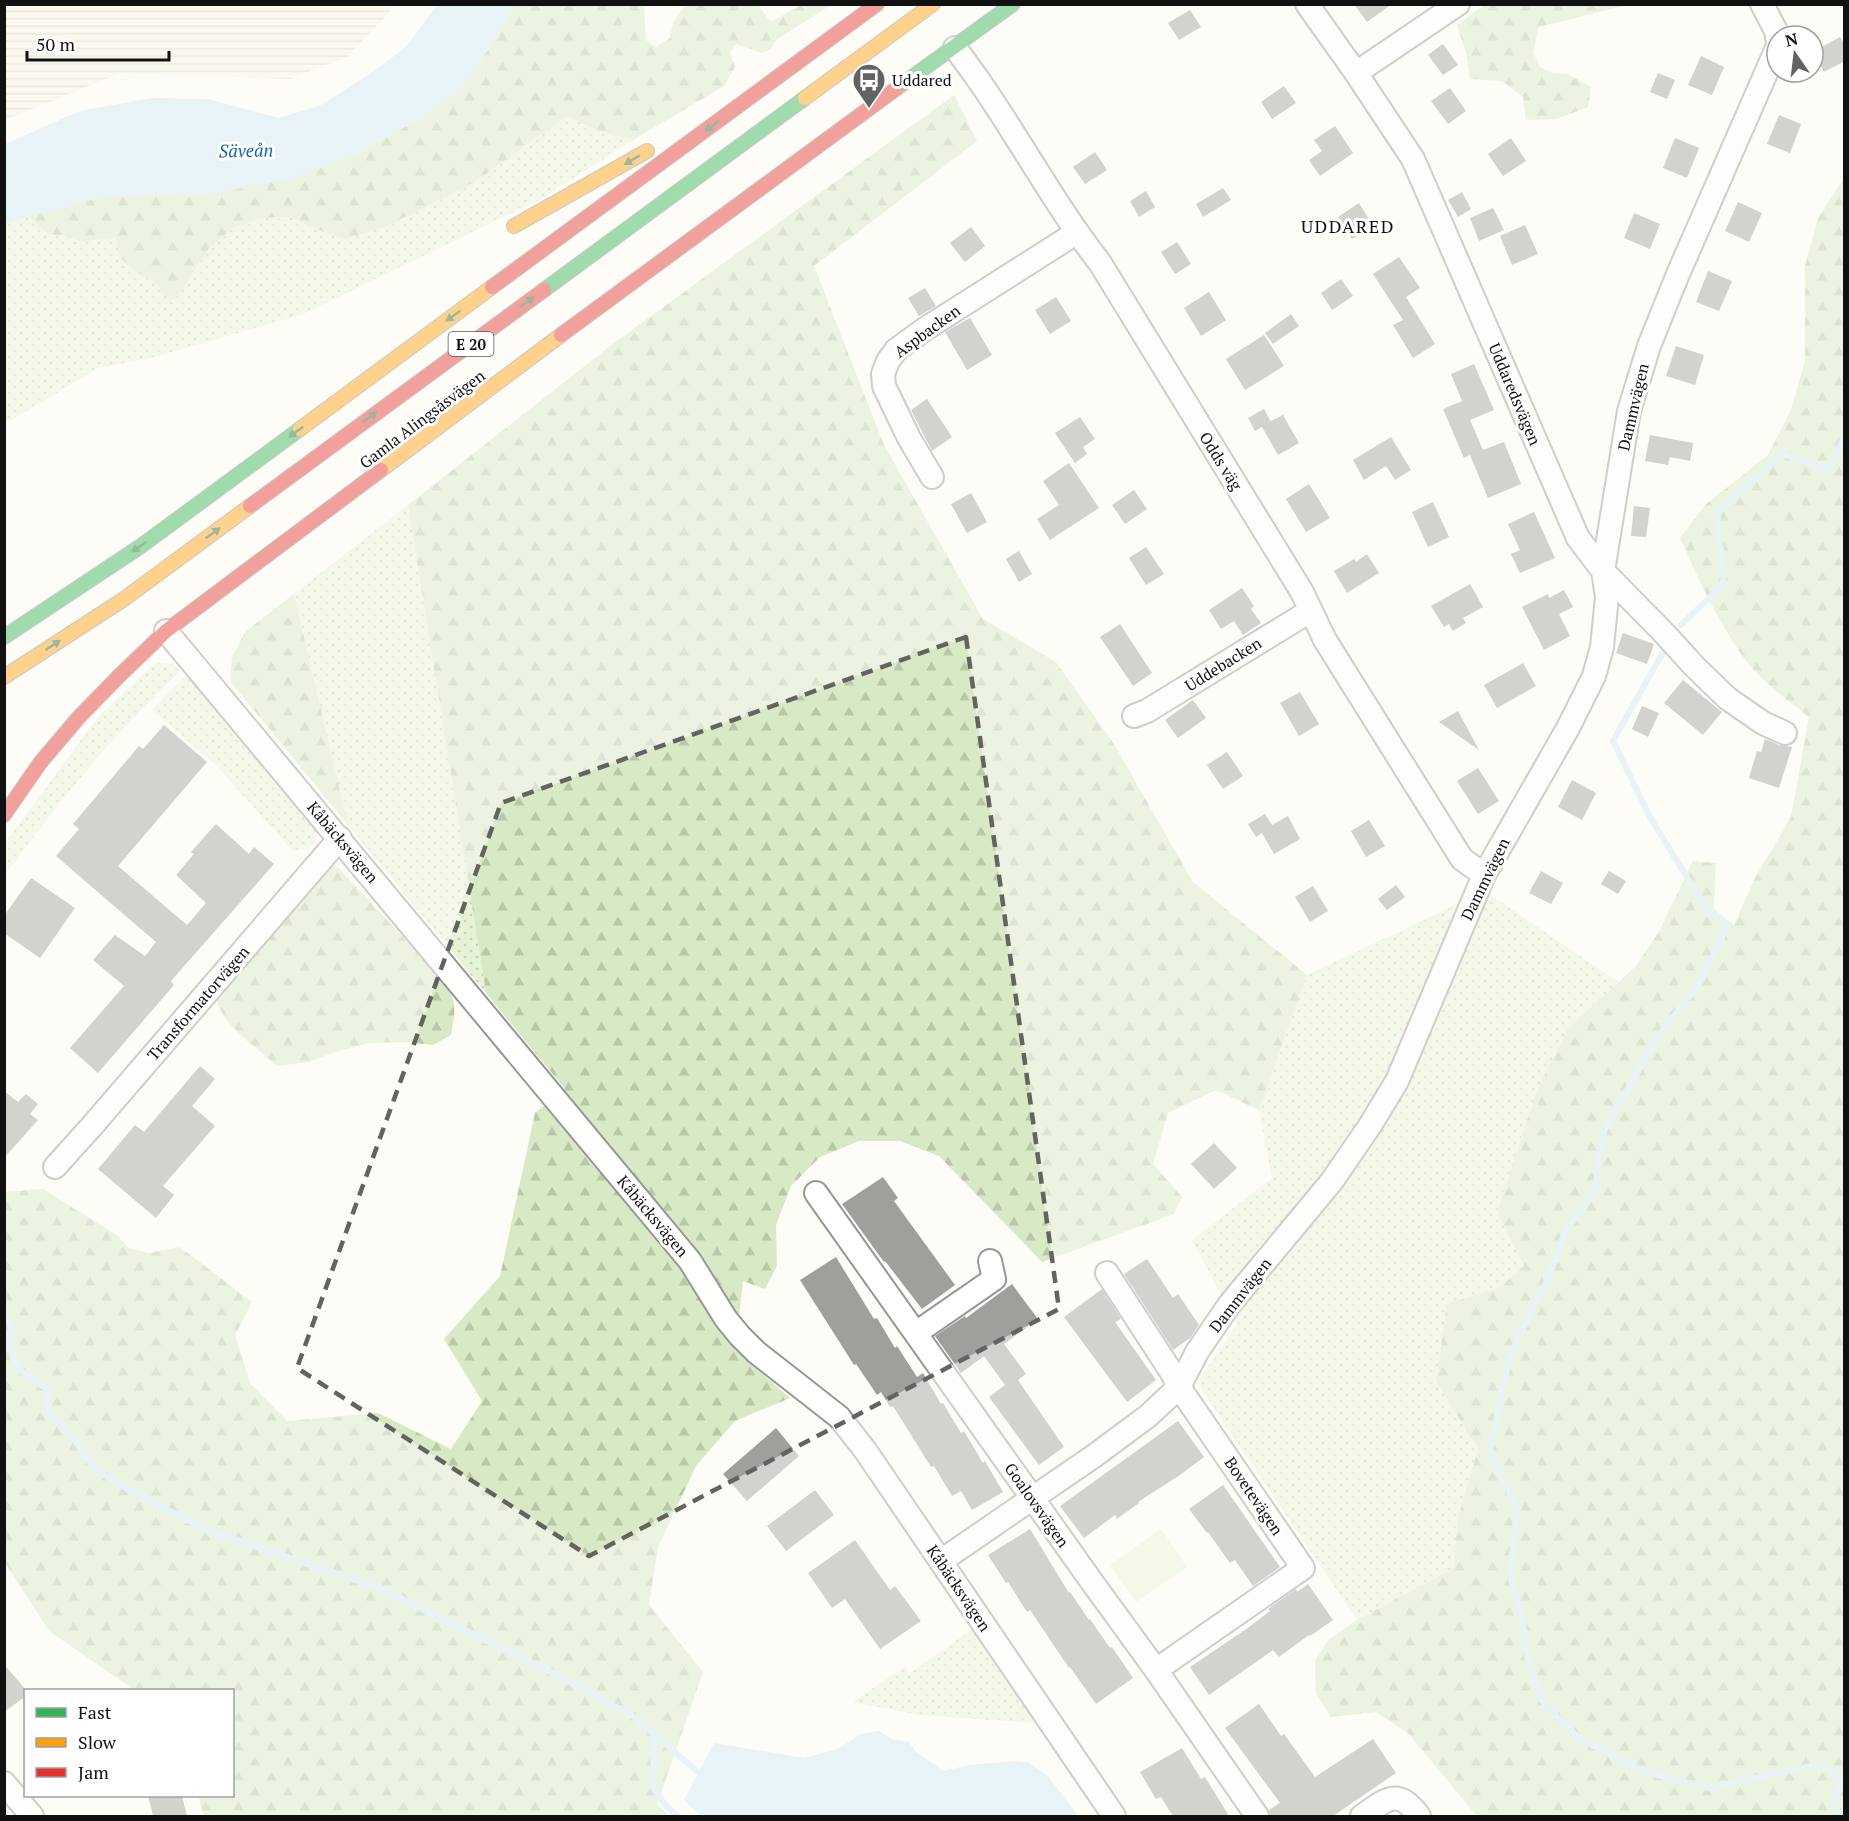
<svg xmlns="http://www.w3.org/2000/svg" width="1849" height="1821" viewBox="0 0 1849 1821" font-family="'PT Serif',serif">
	<defs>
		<pattern id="farmland-rules" width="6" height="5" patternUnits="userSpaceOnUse" patternTransform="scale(1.5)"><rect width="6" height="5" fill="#f9f7e4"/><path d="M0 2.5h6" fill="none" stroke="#d4d3c3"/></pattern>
		<pattern id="grass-dots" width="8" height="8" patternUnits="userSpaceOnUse" patternTransform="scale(1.5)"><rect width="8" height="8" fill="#e7f3d7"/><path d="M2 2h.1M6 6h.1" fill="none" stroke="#c5cfb8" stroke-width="1.8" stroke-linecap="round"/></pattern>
		<pattern id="forest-firs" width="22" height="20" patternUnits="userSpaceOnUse" patternTransform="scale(1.5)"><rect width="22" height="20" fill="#d8eac5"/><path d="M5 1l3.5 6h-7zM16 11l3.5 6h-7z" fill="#b8c8a8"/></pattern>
	</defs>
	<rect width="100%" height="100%" fill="#fdfcf7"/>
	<path fill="url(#farmland-rules)" d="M5 4H396V5L347 57 290 79 121 73 5 120Z"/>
	<path fill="url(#grass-dots)" d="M567 116 596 130 633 140 539 200 301 315 147 359 98 368 5 424V223L28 216 48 234 66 236 80 242 116 237 136 272 155 283 184 287 209 248 232 229 260 218 290 217 318 230 476 181Z
		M408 505 486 993 348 825 294 594Z
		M158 663 174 664 180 671 114 738 62 800 5 874V843L98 717 150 668Z
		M187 674 314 823C323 842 311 852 292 850L215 764 152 710Z
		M1485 891 1618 982 1568 1028 1537 1090 1497 1212 1525 1266 1499 1288 1447 1304 1436 1382 1478 1449 1457 1521 1454 1568 1357 1620 1197 1383 1237 1324 1192 1240 1272 1178 1259 1110 1307 975Z
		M974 1628 1038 1723 920 1715 853 1702 905 1666 910 1673Z"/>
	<path fill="url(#forest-firs)" d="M515 5H644L646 40 656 47 670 38 673 22 686 5H758L771 22 801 5H831L776 40 771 49 761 53 736 44 730 52 735 67 724 86 633 140 596 130 567 116 476 181 385 227 345 239 318 230 290 217 260 218 232 229 209 248 184 287 171 301 155 283 136 272 120 258 116 237 81 242 66 236 48 234 28 216 105 196 216 193 355 155 422 117 461 88 493 42Z
		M1484 5H1627L1539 27 1533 52 1540 67 1552 73 1568 74 1591 87 1588 107 1557 119 1526 120 1523 97 1502 81 1470 79 1466 53 1457 25Z
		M954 95 977 141 814 266 884 445 983 619 1056 662 1114 744 1193 882 1307 975 1259 1110 1216 1090 1168 1113 1153 1164 1182 1197 1174 1214 1042 1262 939 1156 900 1141H859L820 1157 791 1186 776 1225 777 1266 765 1289 743 1281 735 1350 790 1398 735 1421 696 1466 658 1547 649 1605 703 1672 657 1805 671 1816H204L198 1796H232V1690H132L126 1684 49 1631 5 1563 4 1192 43 1189 118 1236 128 1248 149 1253 180 1247 252 1302 235 1335 250 1383 287 1421 378 1413 451 1449 482 1401 444 1339 500 1276 535 1113 565 1089 486 993 408 505 614 343Z
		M1844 178V1816H1477L1409 1734 1376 1712 1331 1717 1316 1694 1315 1661 1329 1639 1357 1620 1454 1568 1457 1521 1478 1449 1436 1382 1447 1304 1499 1288 1524 1266 1497 1212 1537 1090 1568 1028 1636 966 1658 933 1693 861 1716 863 1714 909 1734 925 1755 878 1791 817 1809 717C1785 698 1758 679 1741 654 1716 618 1698 578 1680 538L1706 504 1768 455 1791 410 1805 361V266L1818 218Z
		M294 594 348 825 230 681 232 657 245 632Z
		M329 864 338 867 439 976C458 1000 456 1006 451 1035L433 1045 406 1042 369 1043 338 1051 309 1062 277 1066C256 1047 225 1027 216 1000Z"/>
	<path fill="#e7f3d7" d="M1161 1529 1187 1567 1136 1602 1110 1565Z"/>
	<path fill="#cde8f7" d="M437 5H515L493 42 461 88 422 117 355 155 291 179 216 193 105 196 5 223V144L80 111 152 98 208 99 279 118 321 105 370 74 406 47Z
		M879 1731 892 1739 909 1742 916 1752 943 1771 970 1765 1014 1761 1029 1763 1048 1776 1078 1816H701L684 1800 714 1743 804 1758 838 1749 861 1734Z"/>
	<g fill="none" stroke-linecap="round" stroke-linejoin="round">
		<path stroke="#cde8f7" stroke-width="6" d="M1681 625 1724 584 1717 512 1783 454 1830 470 1844 438
			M1663 652 1613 741 1650 817 1706 908 1726 925 1721 941 1698 985 1657 1038 1604 1131 1595 1191 1565 1232 1549 1277 1510 1355 1490 1450 1517 1509 1510 1575 1522 1617 1528 1660 1540 1698 1554 1714 1580 1739 1645 1772 1709 1788 1816 1765 1833 1771 1841 1783 1833 1807 1844 1816
			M4 1309 10 1323 11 1349 14 1361 20 1370 47 1389 48 1408 53 1419 68 1430 95 1470 138 1495 209 1531 379 1588 561 1677 634 1717 698 1772
			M654 1735 653 1788 666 1806 678 1816"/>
	</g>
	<path fill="#a19f9c" d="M1354 4H1392L1367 22Z
		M1190 10 1201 27 1179 40 1168 23Z
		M1840 37 1845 45V61L1824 72 1813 52Z
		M1443 44 1458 65 1443 75 1428 55Z
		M1701 56 1724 67 1712 95 1688 85Z
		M1658 73 1675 80 1667 99 1650 92Z
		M1284 86 1296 103 1272 119 1261 102Z
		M1450 88 1466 111 1448 124 1431 101Z
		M1779 115 1801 124 1790 153 1767 144Z
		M1335 126 1353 153 1320 176 1309 160 1322 151 1314 140Z
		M1511 138 1526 161 1503 176 1488 154Z
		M1675 138 1699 148 1687 178 1663 168Z
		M1095 152 1107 170 1085 184 1073 167Z
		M1223 188 1231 200 1203 217 1196 204Z
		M1146 191 1155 207 1139 217 1130 201Z
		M1462 192 1471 209 1458 217 1448 200Z
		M1738 202 1762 213 1749 242 1725 231Z
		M1359 203 1373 226 1352 239 1338 217Z
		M1493 208 1504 230 1479 241 1470 218Z
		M1634 213 1660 224 1650 249 1624 238Z
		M1525 225 1538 254 1512 265 1500 236Z
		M971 227 985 246 965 262 950 243Z
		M1177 242 1191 264 1175 274 1161 252Z
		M1399 257 1420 288 1406 297 1435 344 1413 358 1393 325 1403 320 1373 274Z
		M1708 271 1732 281 1719 311 1696 302Z
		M1341 279 1353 296 1332 310 1321 293Z
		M925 288 936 306 919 316 908 298Z
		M1209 292 1226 320 1201 336 1184 308Z
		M1056 297 1071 321 1050 334 1035 310Z
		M1291 314 1299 326 1273 344 1265 333Z
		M970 318 992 355 967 370 945 332Z
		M1264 335 1284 366 1245 390 1226 359Z
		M1676 346 1704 355 1695 385 1666 376Z
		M1474 364 1494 410 1470 420 1483 450 1504 442 1521 484 1488 498 1470 455 1464 458 1443 409 1462 401 1451 374Z
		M927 399 952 437 932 451 911 410Z
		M1264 409 1271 422 1264 425 1283 415 1299 443 1278 455 1262 427 1255 431 1248 418Z
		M1080 417 1095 439 1083 447 1087 454 1075 463 1055 433Z
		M1650 435 1693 443 1690 461 1670 457 1668 465 1645 461Z
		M1391 437 1411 470 1395 480 1386 466 1364 480 1353 460Z
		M1069 463 1099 508 1050 540 1037 519 1059 505 1043 481Z
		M1309 484 1330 518 1306 532 1286 499Z
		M1134 490 1147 509 1125 524 1112 505Z
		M971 493 987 522 967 533 951 504Z
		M1433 502 1449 537 1428 547 1412 512Z
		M1634 506 1650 508 1646 537 1631 536Z
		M1534 512 1555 558 1520 573 1511 554 1520 550 1508 524Z
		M1146 547 1164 574 1146 585 1129 558Z
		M1019 551 1032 574 1019 582 1006 559Z
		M1367 554 1379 573 1347 593 1334 571 1354 559 1356 562Z
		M1470 584 1483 607 1463 618 1466 623 1453 631 1449 624 1444 627 1431 606Z
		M1242 588 1254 606 1251 609 1261 623 1243 635 1234 621 1221 629 1209 610Z
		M1564 590 1573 607 1559 614 1570 636 1544 650 1522 607 1548 594 1549 598Z
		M1120 624 1152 673 1133 686 1100 637Z
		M1623 633 1654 644 1647 664 1616 653Z
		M1523 663 1536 686 1497 708 1484 685Z
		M1683 680 1722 712 1703 735 1664 703Z
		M1300 692 1319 724 1299 736 1280 703Z
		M1193 700 1206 718 1178 738 1165 720Z
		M1642 706 1659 713 1648 737 1632 729Z
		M1458 711 1479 750 1439 722Z
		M164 725 207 762 118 866 187 925 206 903 176 875 194 854 191 852 216 824 249 854 254 847 274 864 171 981 174 985 98 1073 70 1048 124 986 93 960 115 935 145 956 156 942 56 856 79 829 73 824 139 746 143 749Z
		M1765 739 1779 745 1792 747 1779 788 1749 778 1757 751 1761 752Z
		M1227 752 1243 776 1223 789 1207 765Z
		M1478 768 1499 801 1478 814 1457 781Z
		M1572 780 1596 793 1582 820 1558 807Z
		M1265 814 1272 825 1288 816 1300 839 1274 854 1262 833 1256 837 1248 824Z
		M1369 820 1385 846 1366 857 1351 831Z
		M1541 871 1563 883 1551 904 1529 893Z
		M1609 871 1626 881 1618 894 1601 884Z
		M31 878 75 908 40 958 4 933V916Z
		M1396 885 1405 897 1387 910 1378 899Z
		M1313 886 1328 911 1310 922 1295 897Z
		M200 1066 215 1079 192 1106 215 1126 163 1186 174 1195 156 1218 98 1169 135 1125 144 1132Z
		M4 1091 18 1102 26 1094 38 1104 30 1114 38 1120 4 1158Z
		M1214 1143 1237 1168 1214 1189 1191 1164Z
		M883 1177 898 1198 894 1201 955 1285 922 1309 885 1261 884 1262 842 1204Z
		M836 1257 874 1319 877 1318 895 1348 897 1346 917 1377 923 1373 941 1404 943 1403 961 1433 964 1431 983 1463 985 1461 1003 1492 972 1510 961 1491 952 1496 934 1466 931 1467 893 1406 890 1407 881 1392 877 1395 856 1364 854 1365 800 1280Z
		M1147 1259 1173 1298 1178 1294 1199 1325 1190 1338 1173 1350 1124 1274Z
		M1012 1284 1038 1319 1004 1344 1026 1374 1018 1380 1064 1447 1039 1465 989 1397 1005 1385 984 1356 961 1373 935 1336 965 1316 966 1318Z
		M1102 1289 1121 1319 1115 1322 1156 1380 1127 1402 1064 1317Z
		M1178 1421 1204 1457 1180 1475 1138 1502 1139 1503 1117 1519 1115 1515 1084 1538 1060 1506Z
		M776 1428 799 1456 747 1501 723 1474Z
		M1223 1485 1280 1567 1253 1586 1235 1560 1230 1563 1208 1532 1207 1533 1189 1509Z
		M815 1490 834 1515 786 1551 767 1526Z
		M1030 1529 1069 1593 1070 1592 1089 1620 1090 1619 1110 1648 1112 1647 1133 1678 1096 1704 1070 1667 1069 1668 1030 1610 1027 1612 1008 1582 1006 1583 988 1555Z
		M855 1540 890 1590 895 1586 921 1621 880 1649 845 1599 832 1608 808 1573Z
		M1308 1584 1333 1620 1310 1636 1309 1635 1279 1657 1273 1650 1209 1695 1190 1667 1245 1630 1270 1611 1268 1609 1296 1589 1297 1592Z
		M4 1664 26 1690V1696L4 1712Z
		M1259 1704 1281 1736 1284 1734 1315 1777 1373 1739 1396 1773 1333 1816H1270L1269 1810 1280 1803 1225 1728Z
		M1182 1748 1201 1779 1205 1777 1229 1816H1173L1161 1797 1156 1799 1140 1772Z
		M148 1796H182L187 1816H153Z"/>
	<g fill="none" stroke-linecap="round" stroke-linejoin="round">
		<defs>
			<path id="street" d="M1307 4 1356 73 1413 159 1578 538 1603 571 1664 633 1695 667 1727 698 1763 723 1785 733
				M1762 4 1776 31 1777 38
				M955 48C1008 116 1047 195 1100 263L1302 592 1325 640 1462 859 1484 875
				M1356 73 1458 4
				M932 477 909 438 884 386 883 374 888 361 896 350 925 329 1076 233
				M166 631 690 1261 726 1319 740 1336 756 1352 839 1417 865 1450 1114 1816
				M1134 716 1147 711 1310 611
				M55 1167 92 1126 340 838
				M816 1193 1092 1582 1156 1670 1257 1816
				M1107 1273 1172 1373 1179 1387 1303 1568 1156 1670
				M916 1333 994 1279 990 1261
				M941 1561 1094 1456 1148 1416 1179 1387 1197 1352 1229 1305 1332 1181 1371 1124 1397 1081 1484 875 1568 728 1594 676 1602 647 1607 597 1603 571 1629 411 1649 346 1678 274 1777 48
				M4 1783 32 1816
				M1362 1816C1387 1799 1398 1787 1419 1816"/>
			<path id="fast" d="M897 88 1013 4
				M544 290 805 98
				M4 637 141 546 300 429"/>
			<path id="slow" d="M805 98 933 4
				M514 226 647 151
				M300 429 492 287
				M381 470 561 335
				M4 677 124 599 250 506"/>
			<path id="jam" d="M492 287 877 4
				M561 335 897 88
				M250 506 544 290
				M4 815 40 763 79 717 121 674 166 631 381 470"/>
		</defs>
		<use href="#street" stroke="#979795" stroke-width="26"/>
		<use href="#fast" stroke="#8e8d8b" stroke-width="16"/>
		<use href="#slow" stroke="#8e8d8b" stroke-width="16"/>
		<use href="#jam" stroke="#8e8d8b" stroke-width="16"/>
		<use href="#street" stroke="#fffffe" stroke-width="22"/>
		<use href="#fast" stroke="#30b455" stroke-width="14"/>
		<use href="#slow" stroke="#ff9f0a" stroke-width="14"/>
		<use href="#jam" stroke="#e5322d" stroke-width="14"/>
	</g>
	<defs><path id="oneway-solid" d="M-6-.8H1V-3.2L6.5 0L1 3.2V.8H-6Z" transform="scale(1.5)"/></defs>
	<g fill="#206233">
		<use href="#oneway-solid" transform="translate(712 126) rotate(144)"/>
		<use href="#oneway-solid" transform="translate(632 160) rotate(150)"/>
		<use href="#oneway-solid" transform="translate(527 302) rotate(-36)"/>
		<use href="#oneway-solid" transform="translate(453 316) rotate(144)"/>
		<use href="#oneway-solid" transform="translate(370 417) rotate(-36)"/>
		<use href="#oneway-solid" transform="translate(296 432) rotate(144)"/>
		<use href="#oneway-solid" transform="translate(213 533) rotate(-36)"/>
		<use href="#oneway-solid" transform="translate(139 547) rotate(145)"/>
		<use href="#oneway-solid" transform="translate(53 645) rotate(-33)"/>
	</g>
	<path d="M0 0H1849V1821H0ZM966 637 1059 1309 589 1556 297 1368 501 803Z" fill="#fdfcf7" fill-opacity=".55" fill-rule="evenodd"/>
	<path fill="none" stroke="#646362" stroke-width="4.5" stroke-dasharray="12 8" stroke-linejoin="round" d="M966 637 1059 1309 589 1556 297 1368 501 803Z"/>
	<defs>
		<symbol id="bus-pin" viewBox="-11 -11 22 30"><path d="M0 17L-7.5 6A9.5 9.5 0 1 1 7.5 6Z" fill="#646362" stroke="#fff"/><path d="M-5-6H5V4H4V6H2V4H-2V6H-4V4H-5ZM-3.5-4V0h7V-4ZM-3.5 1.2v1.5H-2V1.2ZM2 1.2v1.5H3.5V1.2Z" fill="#fff"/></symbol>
	</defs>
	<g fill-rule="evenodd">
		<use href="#bus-pin" x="850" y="61" width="38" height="52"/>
	</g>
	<g text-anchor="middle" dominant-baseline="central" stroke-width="6" stroke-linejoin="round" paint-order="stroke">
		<rect fill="#fff" stroke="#585858" stroke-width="1.5" x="448.5" y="332" width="45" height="24" rx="4.5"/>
		<g font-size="15" font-weight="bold" fill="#111">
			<text x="471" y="344">E 20</text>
		</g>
		<g font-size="16" fill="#111" stroke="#fff" text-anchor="start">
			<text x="892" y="80">Uddared</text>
		</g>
		<g font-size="16" fill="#111" stroke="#fff">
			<text transform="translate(927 331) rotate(-36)">Aspbacken</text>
			<text transform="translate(1515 394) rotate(67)">Uddaredsvägen</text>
			<text transform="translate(1633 407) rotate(-77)">Dammvägen</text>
			<text transform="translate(422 419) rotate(-37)">Gamla Alingsåsvägen</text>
			<text transform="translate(1221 461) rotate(58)">Odds väg</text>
			<text transform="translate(1223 664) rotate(-32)">Uddebacken</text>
			<text transform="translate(343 842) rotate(50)">Kåbäcksvägen</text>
			<text transform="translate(1485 879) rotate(-64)">Dammvägen</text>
			<text transform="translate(198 1003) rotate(-49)">Transformatorvägen</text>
			<text transform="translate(653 1216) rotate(50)">Kåbäcksvägen</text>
			<text transform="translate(1240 1295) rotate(-52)">Dammvägen</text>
			<text transform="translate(1254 1496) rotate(56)">Bovetevägen</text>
			<text transform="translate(1037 1505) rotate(55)">Goalovsvägen</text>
			<text transform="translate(959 1588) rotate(56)">Kåbäcksvägen</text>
		</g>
		<g font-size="18" font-style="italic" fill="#1768a6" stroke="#fff">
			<text transform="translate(246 150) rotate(-1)">Säveån</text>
		</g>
		<g font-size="18" letter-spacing="1.5" fill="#111" stroke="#fff">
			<text x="1348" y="226">UDDARED</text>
		</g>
	</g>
	<rect width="1849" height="1821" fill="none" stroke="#111111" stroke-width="12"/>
	<rect x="24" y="1689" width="210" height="108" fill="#ffffff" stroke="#a0a0a0" stroke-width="1.5"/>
	<rect x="36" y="1708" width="30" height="9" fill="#30b455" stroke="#a0a0a0" stroke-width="1.5"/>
	<text x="78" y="1719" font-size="18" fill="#111111">Fast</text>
	<rect x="36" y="1738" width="30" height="9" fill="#ff9f0a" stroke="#a0a0a0" stroke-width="1.5"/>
	<text x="78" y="1749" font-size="18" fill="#111111">Slow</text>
	<rect x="36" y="1768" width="30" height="9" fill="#e5322d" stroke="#a0a0a0" stroke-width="1.5"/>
	<text x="78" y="1779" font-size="18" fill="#111111">Jam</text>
	<g transform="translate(1795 54) rotate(346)"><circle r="28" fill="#ffffff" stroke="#a0a0a0" stroke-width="1.5"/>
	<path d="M0-4.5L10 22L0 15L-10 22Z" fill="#646362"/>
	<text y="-9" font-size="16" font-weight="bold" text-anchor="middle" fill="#111111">N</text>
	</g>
	<path d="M27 51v9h142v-9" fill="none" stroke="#111111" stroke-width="3"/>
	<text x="36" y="51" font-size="18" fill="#111111" stroke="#ffffff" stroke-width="4.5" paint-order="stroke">50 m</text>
</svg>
